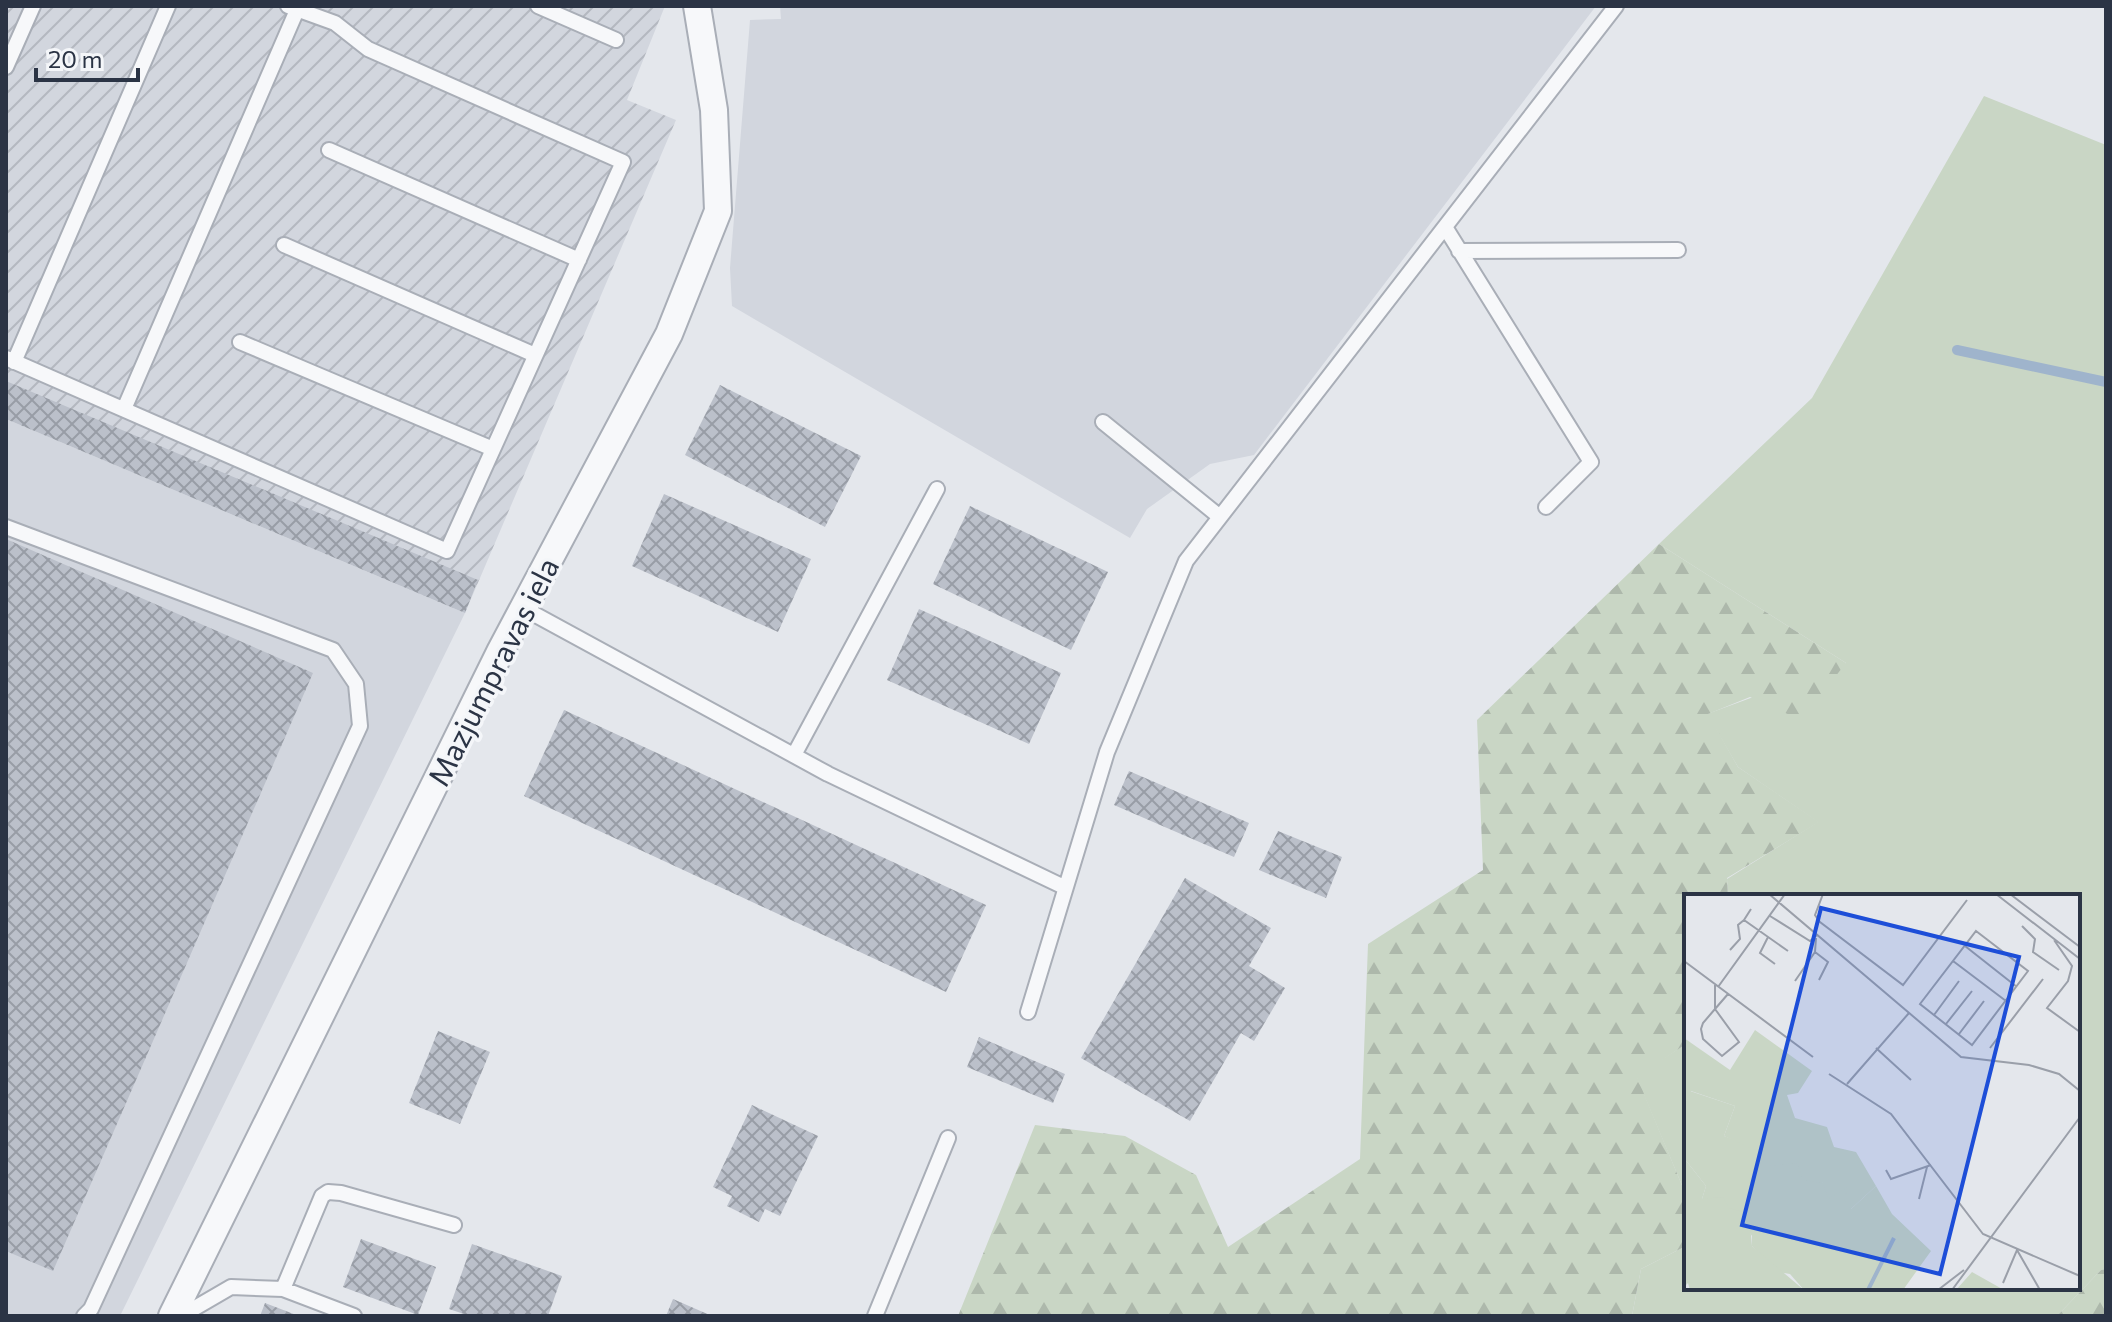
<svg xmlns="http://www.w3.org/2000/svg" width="2112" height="1322" viewBox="0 0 2112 1322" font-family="Commissioner,sans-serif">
	<defs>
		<pattern id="industrial-furrows" width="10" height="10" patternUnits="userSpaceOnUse" patternTransform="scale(2)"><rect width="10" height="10" fill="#d2d6de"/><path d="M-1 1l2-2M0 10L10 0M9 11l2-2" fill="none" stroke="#b4b8c0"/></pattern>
		<pattern id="forest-firs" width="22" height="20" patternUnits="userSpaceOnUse" patternTransform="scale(2)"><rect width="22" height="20" fill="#c9d6c5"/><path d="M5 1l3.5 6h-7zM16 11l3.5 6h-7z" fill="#adb8ab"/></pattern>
		<pattern id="building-cross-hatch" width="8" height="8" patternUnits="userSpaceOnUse" patternTransform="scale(2)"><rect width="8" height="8" fill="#bbc0ca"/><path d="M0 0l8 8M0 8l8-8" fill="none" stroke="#989da6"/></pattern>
	</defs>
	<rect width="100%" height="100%" fill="#e4e7ec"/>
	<path fill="#d2d6de" d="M780 6H1596L1254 455 1210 464 1147 509 1130 538 732 306 730 268 750 20 781 19Z
		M6 419 465 613 120 1316H6Z"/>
	<path fill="url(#industrial-furrows)" d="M6 6H665L627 100 676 120 465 613 6 418Z"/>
	<path fill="#c9d6c5" d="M1984 96 2106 145V1269L2101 1270 2057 1316H1632L1641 1269 1686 1246V1288H2078V896H1728L1727 879 1818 822 1738 767 1707 714 1846 663 1659 544 1812 398Z
		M1686 1044V1195L1636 1076Z"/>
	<path fill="url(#forest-firs)" d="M1659 544 1846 663 1801 720 1750 697 1708 714 1738 767 1819 822 1727 878 1728 896H1686V1044L1637 1077 1686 1195V1246L1641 1269 1632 1316H958L1035 1125 1125 1136 1196 1175 1228 1247 1360 1159 1368 944 1483 870 1477 720Z
		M2106 1269V1316H2057L2101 1270Z"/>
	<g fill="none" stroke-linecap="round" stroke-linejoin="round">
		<path stroke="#9fb4cc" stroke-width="10" d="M1957 350 2106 382"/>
	</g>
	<path fill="url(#building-cross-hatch)" d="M6 381 478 580 465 613 6 419Z
		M720 385 861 456 825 527 685 455Z
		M664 494 811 559 778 632 632 566Z
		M970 506 1108 572 1071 650 933 584Z
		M6 539 313 673 53 1271 6 1251Z
		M919 609 1061 673 1029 744 887 680Z
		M564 710 986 905 946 992 524 796Z
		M1129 771 1249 823 1234 857 1114 805Z
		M1278 831 1342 857 1326 898 1259 870Z
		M1185 878 1271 928 1249 966 1285 988 1254 1041 1241 1033 1190 1121 1081 1058Z
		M438 1031 490 1052 460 1124 409 1103Z
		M979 1037 1065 1074 1053 1103 967 1067Z
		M752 1105 818 1136 780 1216 765 1209 759 1222 727 1206 732 1196 713 1187Z
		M361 1239 436 1267 418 1315 343 1287Z
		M472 1244 562 1276 548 1316H470L449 1309Z
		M673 1299 712 1316H666Z
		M265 1303 299 1316H260Z"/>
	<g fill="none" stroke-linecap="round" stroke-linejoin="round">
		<defs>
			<path id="lane" d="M538 6 616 40
				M6 67 33 6
				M329 150 579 260
				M1445 227 1591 462 1546 507
				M284 245 535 355
				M1459 251 1678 250
				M240 342 493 449
				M6 358 447 551 623 162 368 49 335 23 288 6
				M14 362 168 6
				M124 409 297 10
				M1103 422 1220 517
				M6 527 333 650 356 684 360 726 91 1309 84 1316
				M523 608 828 774 1064 887
				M794 755 937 489
				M1028 1012 1107 752 1186 561 1616 6
				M283 1289 322 1196 328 1192 341 1193 454 1225
				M188 1312 231 1287 283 1289 354 1316
				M875 1316 948 1138"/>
			<path id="street" d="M172 1316 501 650 669 334 718 211 714 110 697 6"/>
		</defs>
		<use href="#lane" stroke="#a9aeb7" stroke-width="18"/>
		<use href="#street" stroke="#a9aeb7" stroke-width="30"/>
		<use href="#lane" stroke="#f7f8fa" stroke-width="14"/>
		<use href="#street" stroke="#f7f8fa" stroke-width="26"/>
	</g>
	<g text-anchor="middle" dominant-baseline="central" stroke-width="7" stroke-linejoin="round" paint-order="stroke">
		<g font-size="30" fill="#2b3445" stroke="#f4f6f9">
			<text transform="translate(492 671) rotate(-63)">Mazjumpravas iela</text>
		</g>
	</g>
	<g transform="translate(1684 894)">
		<rect width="396" height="396" fill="#e4e7ec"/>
		<path d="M6 197 51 212 40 242 113 268 139 289 165 293 167 315 192 292 208 320 247 357 219 396H120L106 380 94 378 68 352V342L52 318 18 305 22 292 0 264V212ZM288 378 320 396H272Z" fill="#c9d6c5"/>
		<path d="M71 136 128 177 114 199 103 201 111 224 143 233 150 253 172 258 192 292 167 315 160 306 164 293 144 305 139 289 119 286 113 269 86 272 84 262 40 242 51 212 7 197 0 212V144L46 176ZM0 264 22 292 18 305 39 303 45 314 59 318 66 331 68 352 120 396H6L4 389 0 393Z" fill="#c9d6c5"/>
		<path fill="none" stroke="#9fb4cc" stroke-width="4" d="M184 396 210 344"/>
		<path fill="none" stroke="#9a9fa9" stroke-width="2" d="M85 0 277 163 345 171 375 180 396 197M139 0 131 21 136 28 219 91 283 6M312 0 396 65M326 0 396 53M67 15 60 26 104 57M86 22 126 47 133 41M338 32 351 45 349 58 375 76M292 37 344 77 288 151 236 110ZM84 43 76 59 91 70M370 46 388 72 384 87 363 114 396 138M281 52 333 93M46 56 56 45 54 31 60 26M131 58 144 68 135 86M0 67 129 163M269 67 322 107M111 87 131 58 132 44M31 90V115L55 148 38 162 19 145 17 135 19 129 31 115 44 100M34 93 101 0M250 121 275 87M262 130 288 97M275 140 300 107M192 154 227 186M306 154 359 85M145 180 207 220 299 340 396 382M163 190 225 119M202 276 207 285 247 271M235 305 243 273M319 389 333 356 356 396M254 396 280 376M268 396 396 223"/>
		<path fill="#1d4ed8" fill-opacity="0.15" stroke="#1d4ed8" stroke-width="4" d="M137 14 335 63 256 380 58 331Z"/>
		<rect width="396" height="396" fill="none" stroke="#2b3445" stroke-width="4"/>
	</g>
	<rect width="2112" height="1322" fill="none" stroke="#2b3445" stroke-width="16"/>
	<path d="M36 68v12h102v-12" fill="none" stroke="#2b3445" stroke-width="4"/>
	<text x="48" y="68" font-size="24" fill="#2b3445" stroke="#f4f6f9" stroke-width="6" paint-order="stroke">20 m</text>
</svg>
